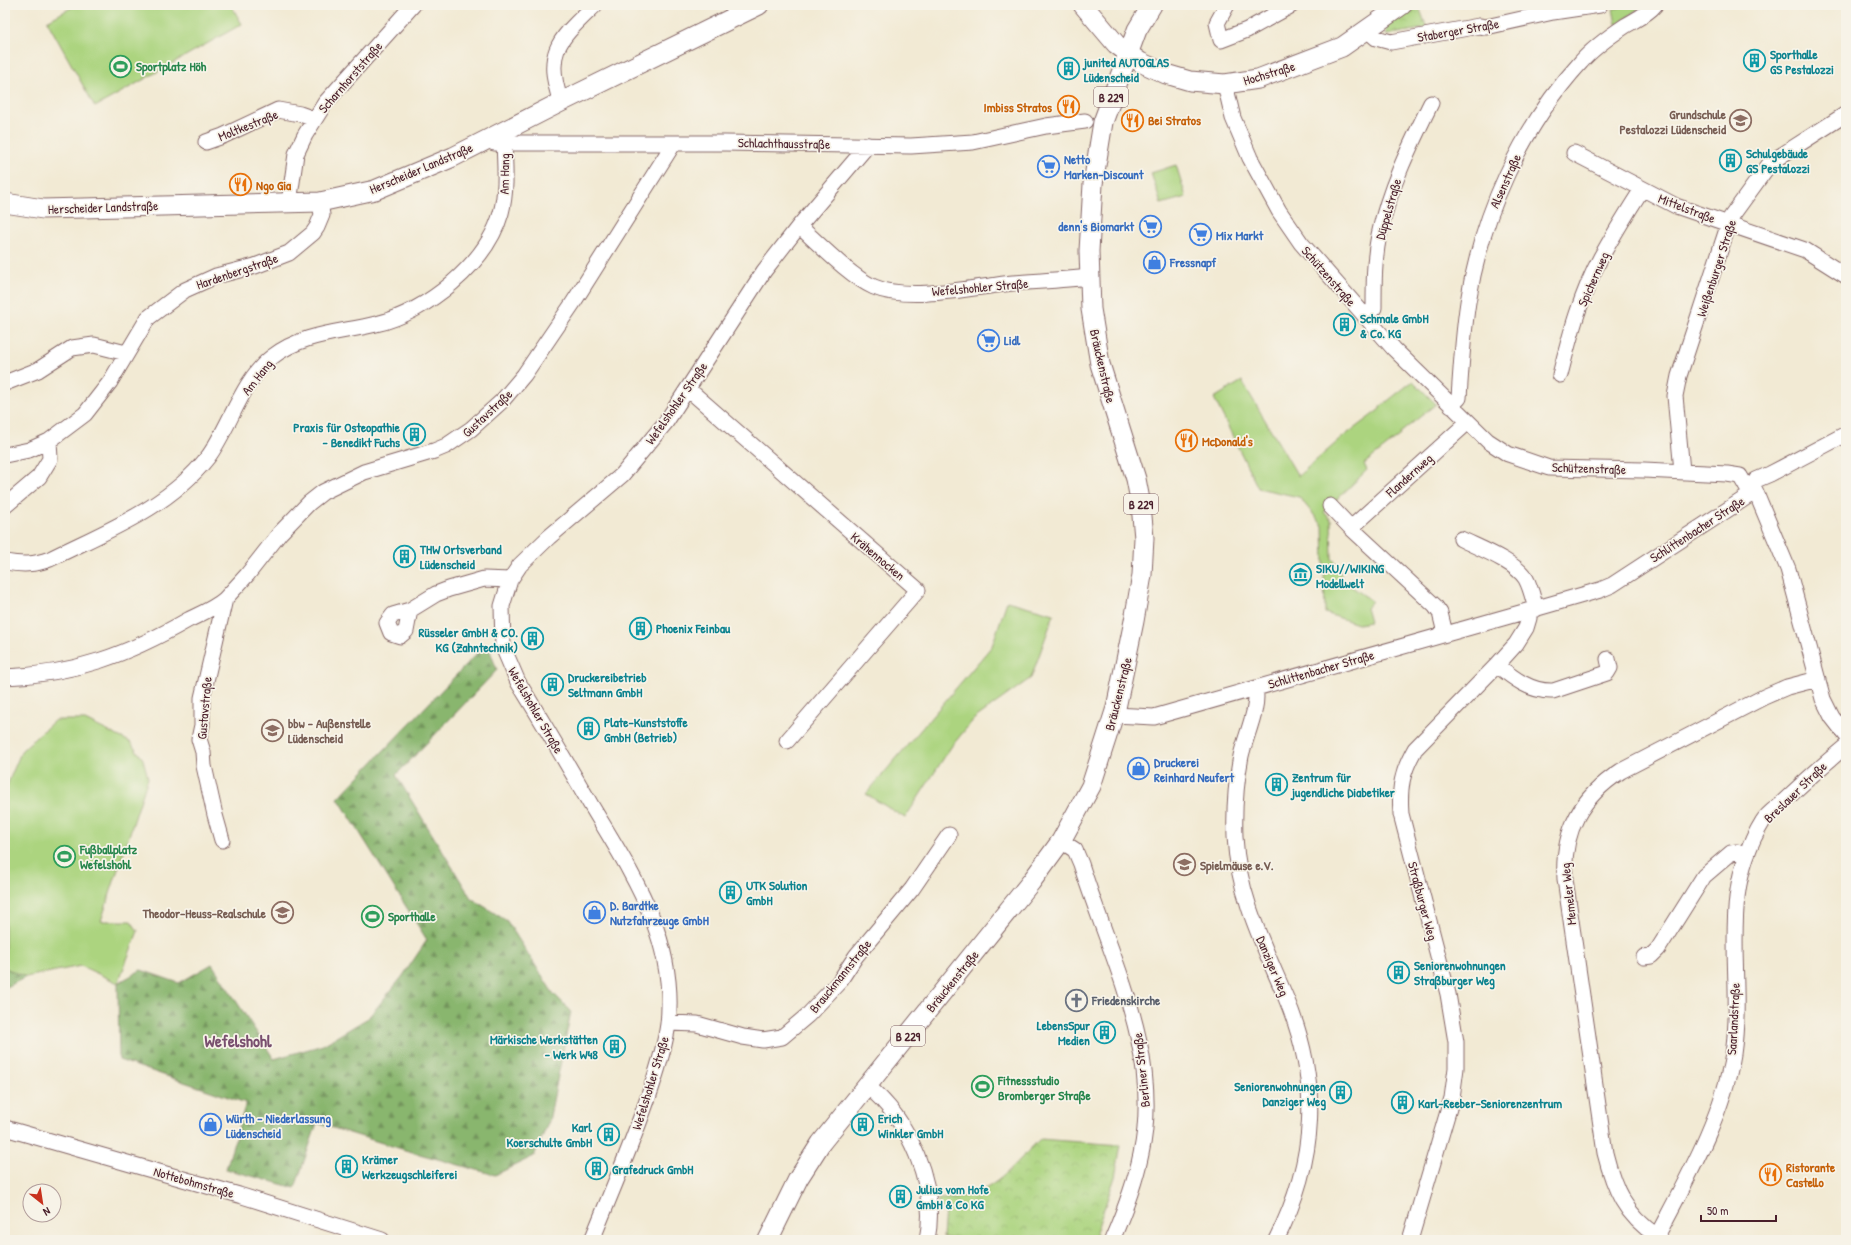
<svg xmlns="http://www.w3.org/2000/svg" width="1851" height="1245" viewBox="0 0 1851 1245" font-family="'Patrick Hand',sans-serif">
	<defs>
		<pattern id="forest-firs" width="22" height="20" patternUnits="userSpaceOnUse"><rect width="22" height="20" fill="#89b66e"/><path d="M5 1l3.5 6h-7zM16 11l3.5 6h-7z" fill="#72935b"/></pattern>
		<pattern id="park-crowns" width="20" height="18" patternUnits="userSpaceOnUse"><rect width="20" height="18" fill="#acd47f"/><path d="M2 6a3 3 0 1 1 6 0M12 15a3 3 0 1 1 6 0" fill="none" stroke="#96b66e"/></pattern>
	</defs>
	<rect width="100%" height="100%" fill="#f7f3e8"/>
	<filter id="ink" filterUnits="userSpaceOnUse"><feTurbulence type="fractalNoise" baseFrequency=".025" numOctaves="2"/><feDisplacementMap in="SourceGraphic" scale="8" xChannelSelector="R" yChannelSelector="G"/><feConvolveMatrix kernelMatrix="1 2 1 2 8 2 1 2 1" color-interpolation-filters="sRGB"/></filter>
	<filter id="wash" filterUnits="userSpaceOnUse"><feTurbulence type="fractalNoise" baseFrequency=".012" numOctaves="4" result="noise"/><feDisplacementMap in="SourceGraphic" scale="16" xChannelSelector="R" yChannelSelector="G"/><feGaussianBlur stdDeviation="0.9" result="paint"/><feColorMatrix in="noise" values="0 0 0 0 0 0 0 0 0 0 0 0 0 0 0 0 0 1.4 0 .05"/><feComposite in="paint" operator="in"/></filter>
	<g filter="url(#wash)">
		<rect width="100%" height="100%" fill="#f2ead4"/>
		<path fill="#acd47f" stroke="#7b7a55" d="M76 5H231L242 24 95 107 47 21Z
			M1631 5H1637L1638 9 1618 24H1616L1613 9Z
			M1176 165 1186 197 1161 204 1151 173Z
			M1242 381 1298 476 1344 436 1380 409V407L1413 381 1436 404 1400 433 1401 435 1364 464 1367 470 1324 512 1331 520 1332 559 1340 566 1341 579 1372 601 1366 608 1370 622 1358 624 1325 613 1323 526 1299 497 1258 488 1214 398Z
			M1007 601 1054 614 1031 678 974 719 951 747 905 818 866 794 992 646Z
			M55 720H85L130 742 143 759 148 778 101 921H131L138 931 118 983 81 966 26 977 5 968V790L22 750Z"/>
		<path fill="url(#forest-firs)" stroke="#6a6a4c" d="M487 643 497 670 396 775 471 898 507 921 553 993 571 1011 549 1121 534 1156 495 1175 405 1150 317 1123 295 1188 226 1169 246 1103 119 1060 118 983 141 970 179 983 212 964 274 1059 323 1045 368 1018 402 977 427 940 338 798Z
			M5 968 26 977 5 988Z"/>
		<path fill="url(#park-crowns)" stroke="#7b7a55" d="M1419 5H1421L1419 7 1427 28 1386 35 1387 25Z
			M1040 1139 1121 1145 1115 1177 1095 1235 1101 1240H958L943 1237 945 1209H938V1199C992 1199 1005 1173 1040 1139Z"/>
	</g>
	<g filter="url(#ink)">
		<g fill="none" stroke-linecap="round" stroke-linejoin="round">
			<defs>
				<path id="minor" d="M1227 5 1217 23 1221 40 1247 30 1292 5
					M1367 30 1376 38 1391 42 1479 26 1486 27 1553 12 1600 5
					M1225 84 1233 118 1250 158 1279 211 1301 243 1394 349 1488 441 1508 454 1549 468 1644 470 1727 474 1740 476 1747 488 1755 490 1788 569 1823 699 1832 717 1846 735
					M561 102C543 51 560 39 595 5
					M206 142 223 136 278 110 300 114 314 119
					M494 143H725L911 146 973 142 1046 126 1085 121
					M1574 153 1676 206 1805 250 1846 276
					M289 203 296 154 305 135 325 103 413 5
					M799 226 868 145
					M1365 317 1374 308C1374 283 1374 259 1379 235 1389 188 1410 146 1431 103
					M1560 375C1570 335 1581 294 1601 257 1614 234 1628 211 1642 189
					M5 383 38 370 72 348 94 345 126 353
					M688 389 918 590 787 741
					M1451 406 1459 398C1461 366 1463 334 1468 302 1482 214 1521 128 1581 62 1593 48 1610 36 1625 26 1635 20 1648 14 1655 5
					M5 455 29 450 49 441
					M1682 471 1675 396 1679 376 1731 217 1771 162 1846 114
					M5 506 39 477 50 459 49 441 85 414 110 382 148 318 185 290 216 276 255 266 289 253 313 233 317 227 322 215 320 202
					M1330 506 1351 528 1435 606 1440 613 1445 633
					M1351 528 1468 422
					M1461 539C1479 548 1516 562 1526 579 1531 588 1533 599 1536 609
					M5 562C22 565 34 565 50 559 106 531 168 508 208 457 230 427 242 380 272 357 303 333 340 333 376 324 426 313 487 263 501 213 507 190 505 167 504 143
					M410 610 406 631 400 636 391 633 387 623 393 615 410 610 436 594 449 589 484 579 510 580
					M1497 665C1513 678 1531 692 1553 691L1607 673 1610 668 1608 659
					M5 677C75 674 127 655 188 620 200 614 215 608 225 599
					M1255 689C1260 706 1245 737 1241 756 1236 782 1234 810 1235 837 1238 895 1264 946 1286 998 1321 1081 1317 1160 1276 1240
					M1114 715 1154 717 1527 611
					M222 840 215 815 204 766 203 752 199 739 202 725V698L225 599 247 575 280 533 309 503 323 492 364 472 434 451 446 446 471 429 502 401 524 375 573 303 674 143
					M1061 841 1075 850 1081 864C1110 957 1163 1054 1141 1154 1135 1184 1124 1212 1112 1240
					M1644 957 1651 956 1658 949 1704 876 1731 853 1737 852 1746 856
					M668 1023 697 1024 743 1037 763 1040 782 1037 808 1015 839 982 856 956 912 889 949 835
					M867 1086C909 1119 938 1186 927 1240
					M5 1128 239 1195 382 1240
					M1657 1236C1625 1215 1614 1189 1605 1153L1565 879C1562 831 1581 797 1621 771L1764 697 1787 687 1818 679
					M592 1240C612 1190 634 1140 651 1089 658 1068 665 1046 668 1024 677 939 632 874 591 805 567 764 543 722 518 682L503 647 502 606 510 580 520 565 549 537 622 475 666 422 764 271 799 226C818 243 851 277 874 287 909 302 975 287 1013 283 1038 281 1064 280 1089 277
					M1410 1240 1452 1098 1456 1068V1042L1448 994 1401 814C1399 787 1402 772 1415 749L1497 665 1516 644 1526 628 1529 618 1527 611 1600 590 1612 585 1750 495 1756 480 1770 474 1846 434
					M1655 1240C1684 1184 1723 1117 1733 1054 1745 973 1716 897 1763 821 1767 814 1776 808 1783 802 1803 783 1824 764 1846 746"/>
				<path id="major" d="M1083 5 1116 44 1140 62 1166 74 1190 81 1225 84 1258 79 1342 47 1402 5
					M5 203 43 209 320 202 375 190 453 157 561 102 759 5
					M768 1240 798 1179 821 1143 1031 882 1061 841 1091 786 1116 708 1134 621 1142 575 1144 538 1141 505 1136 479 1100 364 1091 309 1089 251 1093 184 1103 122 1137 30 1152 5"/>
			</defs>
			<use href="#minor" stroke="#856666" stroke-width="17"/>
			<use href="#major" stroke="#856666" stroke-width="21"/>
			<use href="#minor" stroke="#fff" stroke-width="15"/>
			<use href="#major" stroke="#fff" stroke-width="19"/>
		</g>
	</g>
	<defs>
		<symbol id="building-ring" viewBox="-11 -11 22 22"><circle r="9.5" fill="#f7f3e8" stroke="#0f9aa8" stroke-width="1.5"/><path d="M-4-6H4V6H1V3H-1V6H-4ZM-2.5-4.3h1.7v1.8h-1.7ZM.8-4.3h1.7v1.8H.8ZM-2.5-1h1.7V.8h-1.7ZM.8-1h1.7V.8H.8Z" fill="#0f9aa8"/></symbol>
		<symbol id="stadium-ring" viewBox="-11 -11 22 22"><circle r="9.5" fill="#f7f3e8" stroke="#2e9e5b" stroke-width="1.5"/><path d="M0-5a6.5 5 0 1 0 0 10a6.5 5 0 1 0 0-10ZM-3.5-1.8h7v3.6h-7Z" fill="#2e9e5b"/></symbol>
		<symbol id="restaurant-ring" viewBox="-11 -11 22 22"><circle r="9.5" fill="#f7f3e8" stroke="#e8710a" stroke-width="1.5"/><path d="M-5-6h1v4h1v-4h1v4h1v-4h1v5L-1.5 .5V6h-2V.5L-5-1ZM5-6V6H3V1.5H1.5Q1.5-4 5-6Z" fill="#e8710a"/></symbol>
		<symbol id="school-ring" viewBox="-11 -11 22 22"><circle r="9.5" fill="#f7f3e8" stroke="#8d6e63" stroke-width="1.5"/><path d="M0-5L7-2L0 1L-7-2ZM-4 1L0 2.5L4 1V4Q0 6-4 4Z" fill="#8d6e63"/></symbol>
		<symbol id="supermarket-ring" viewBox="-11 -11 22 22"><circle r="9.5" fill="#f7f3e8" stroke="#3f7fe0" stroke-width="1.5"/><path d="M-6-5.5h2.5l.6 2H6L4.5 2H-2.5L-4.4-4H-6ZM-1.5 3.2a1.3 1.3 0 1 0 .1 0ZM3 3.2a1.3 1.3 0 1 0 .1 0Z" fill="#3f7fe0"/></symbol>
		<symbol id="shop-ring" viewBox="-11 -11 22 22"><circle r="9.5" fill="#f7f3e8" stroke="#3f7fe0" stroke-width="1.5"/><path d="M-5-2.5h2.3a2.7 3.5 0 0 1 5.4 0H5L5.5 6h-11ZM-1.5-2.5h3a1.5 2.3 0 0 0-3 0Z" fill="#3f7fe0"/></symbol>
		<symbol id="museum-ring" viewBox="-11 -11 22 22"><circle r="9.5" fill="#f7f3e8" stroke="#0f9aa8" stroke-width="1.5"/><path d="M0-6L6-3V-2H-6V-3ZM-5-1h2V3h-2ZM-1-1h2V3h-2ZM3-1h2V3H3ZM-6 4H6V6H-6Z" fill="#0f9aa8"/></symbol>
		<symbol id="church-ring" viewBox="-11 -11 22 22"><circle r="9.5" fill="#f7f3e8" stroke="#6b7280" stroke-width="1.5"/><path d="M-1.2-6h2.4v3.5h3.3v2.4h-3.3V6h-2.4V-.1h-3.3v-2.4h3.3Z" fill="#6b7280"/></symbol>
	</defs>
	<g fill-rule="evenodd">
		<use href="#building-ring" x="1742" y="48" width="25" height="25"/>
		<use href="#stadium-ring" x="108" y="54" width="25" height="25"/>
		<use href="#building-ring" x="1056" y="56" width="25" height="25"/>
		<use href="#restaurant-ring" x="1056" y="94" width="25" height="25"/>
		<use href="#restaurant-ring" x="1120" y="108" width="25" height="25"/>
		<use href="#school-ring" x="1728" y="108" width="25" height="25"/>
		<use href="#building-ring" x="1718" y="148" width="25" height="25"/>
		<use href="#supermarket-ring" x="1036" y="154" width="25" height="25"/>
		<use href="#restaurant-ring" x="228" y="172" width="25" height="25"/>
		<use href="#supermarket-ring" x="1138" y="214" width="25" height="25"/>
		<use href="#supermarket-ring" x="1188" y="222" width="25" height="25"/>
		<use href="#shop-ring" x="1142" y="250" width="25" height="25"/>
		<use href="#building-ring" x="1332" y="312" width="25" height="25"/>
		<use href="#supermarket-ring" x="976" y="328" width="25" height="25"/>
		<use href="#building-ring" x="402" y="422" width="25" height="25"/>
		<use href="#restaurant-ring" x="1174" y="428" width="25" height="25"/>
		<use href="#building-ring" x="392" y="544" width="25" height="25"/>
		<use href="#museum-ring" x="1288" y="562" width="25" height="25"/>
		<use href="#building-ring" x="628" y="616" width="25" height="25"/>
		<use href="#building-ring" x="520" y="626" width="25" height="25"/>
		<use href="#building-ring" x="540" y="672" width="25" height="25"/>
		<use href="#building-ring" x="576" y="716" width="25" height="25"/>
		<use href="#school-ring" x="260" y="718" width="25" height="25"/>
		<use href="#shop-ring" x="1126" y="756" width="25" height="25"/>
		<use href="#building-ring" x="1264" y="772" width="25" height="25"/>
		<use href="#stadium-ring" x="52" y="844" width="25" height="25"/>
		<use href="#school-ring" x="1172" y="852" width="25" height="25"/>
		<use href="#building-ring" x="718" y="880" width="25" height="25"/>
		<use href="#shop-ring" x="582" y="900" width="25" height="25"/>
		<use href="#school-ring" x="270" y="900" width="25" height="25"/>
		<use href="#stadium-ring" x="360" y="904" width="25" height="25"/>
		<use href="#building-ring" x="1386" y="960" width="25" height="25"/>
		<use href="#church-ring" x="1064" y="988" width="25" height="25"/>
		<use href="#building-ring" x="1092" y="1020" width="25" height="25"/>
		<use href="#building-ring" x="602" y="1034" width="25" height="25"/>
		<use href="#stadium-ring" x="970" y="1074" width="25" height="25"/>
		<use href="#building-ring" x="1328" y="1080" width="25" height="25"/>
		<use href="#building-ring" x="1390" y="1090" width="25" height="25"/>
		<use href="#shop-ring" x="198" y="1112" width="25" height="25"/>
		<use href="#building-ring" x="850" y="1112" width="25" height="25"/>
		<use href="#building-ring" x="596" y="1122" width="25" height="25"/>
		<use href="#building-ring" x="334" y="1154" width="25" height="25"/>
		<use href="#building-ring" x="584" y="1156" width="25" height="25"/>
		<use href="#restaurant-ring" x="1758" y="1162" width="25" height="25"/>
		<use href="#building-ring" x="888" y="1184" width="25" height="25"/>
	</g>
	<g text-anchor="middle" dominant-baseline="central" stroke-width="3.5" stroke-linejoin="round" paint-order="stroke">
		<g fill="#f7f3e8" stroke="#7e5f64" stroke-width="1">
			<rect x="1094" y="87" width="34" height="20" rx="3"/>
			<rect x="1124" y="494" width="34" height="20" rx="3"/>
			<rect x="891" y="1026" width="34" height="20" rx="3"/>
		</g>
		<g font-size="12" font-weight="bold" fill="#4a1f2b">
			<text x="1111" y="97">B 229</text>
			<text x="1141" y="504">B 229</text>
			<text x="908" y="1036">B 229</text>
		</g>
		<g font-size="13" fill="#4a1f2b" stroke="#f7f3e8">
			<text transform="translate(1458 30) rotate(-10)">Staberger Straße</text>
			<text transform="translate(1269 73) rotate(-17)">Hochstraße</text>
			<text transform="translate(350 77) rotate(-49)">Scharnhorststraße</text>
			<text transform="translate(248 125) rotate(-22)">Moltkestraße</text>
			<text transform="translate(784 143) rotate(1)">Schlachthausstraße</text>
			<text transform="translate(421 168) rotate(-23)">Herscheider Landstraße</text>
			<text transform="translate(504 174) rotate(-89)">Am Hang</text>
			<text transform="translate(1505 181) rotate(-66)">Alsenstraße</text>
			<text transform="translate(103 207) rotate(-2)">Herscheider Landstraße</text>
			<text transform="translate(1687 208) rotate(21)">Mittelstraße</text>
			<text transform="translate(1388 209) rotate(-74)">Düppelstraße</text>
			<text transform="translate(1716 268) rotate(-72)">Weißenburger Straße</text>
			<text transform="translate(237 271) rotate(-19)">Hardenbergstraße</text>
			<text transform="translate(1329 276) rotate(49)">Schützenstraße</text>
			<text transform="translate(1593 279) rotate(-66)">Spichernweg</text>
			<text transform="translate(980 287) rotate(-5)">Wefelshohler Straße</text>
			<text transform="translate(1103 366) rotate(77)">Bräuckenstraße</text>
			<text transform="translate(257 377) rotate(-52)">Am Hang</text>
			<text transform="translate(676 403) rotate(-55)">Wefelshohler Straße</text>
			<text transform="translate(487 413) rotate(-43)">Gustavstraße</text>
			<text transform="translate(1589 468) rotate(2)">Schützenstraße</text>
			<text transform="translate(1409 475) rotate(-42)">Flandernweg</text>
			<text transform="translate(1697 529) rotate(-33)">Schlittenbacher Straße</text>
			<text transform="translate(878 556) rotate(40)">Krähennocken</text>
			<text transform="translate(1321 669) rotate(-16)">Schlittenbacher Straße</text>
			<text transform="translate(1118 694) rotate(-76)">Bräuckenstraße</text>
			<text transform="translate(204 708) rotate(-85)">Gustavstraße</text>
			<text transform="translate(536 710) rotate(60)">Wefelshohler Straße</text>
			<text transform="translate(1795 792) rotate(-44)">Breslauer Straße</text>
			<text transform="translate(1568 894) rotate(-96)">Memeler Weg</text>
			<text transform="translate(1423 901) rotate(75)">Straßburger Weg</text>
			<text transform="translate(1273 966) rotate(67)">Danziger Weg</text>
			<text transform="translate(840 976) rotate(-51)">Brauckmannstraße</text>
			<text transform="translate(952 981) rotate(-51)">Bräuckenstraße</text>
			<text transform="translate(1733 1019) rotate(-87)">Saarlandstraße</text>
			<text transform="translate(1141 1070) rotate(-96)">Berliner Straße</text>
			<text transform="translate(650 1083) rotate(-73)">Wefelshohler Straße</text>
			<text transform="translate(194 1182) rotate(16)">Nottebohmstraße</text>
		</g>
		<g font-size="13" font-weight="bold" fill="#0d838f" stroke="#f7f3e8" text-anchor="start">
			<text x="1770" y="54">Sporthalle<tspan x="1770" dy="15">GS Pestalozzi</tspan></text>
			<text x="1084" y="62">junited AUTOGLAS<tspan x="1084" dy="15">Lüdenscheid</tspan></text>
			<text x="1746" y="153">Schulgebäude<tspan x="1746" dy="15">GS Pestalozzi</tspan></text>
			<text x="1360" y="318">Schmale GmbH<tspan x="1360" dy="15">&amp; Co. KG</tspan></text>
			<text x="400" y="427" text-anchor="end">Praxis für Osteopathie<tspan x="400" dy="15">- Benedikt Fuchs</tspan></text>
			<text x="420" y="549">THW Ortsverband<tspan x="420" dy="15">Lüdenscheid</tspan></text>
			<text x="1316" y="568">SIKU//WIKING<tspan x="1316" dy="15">Modellwelt</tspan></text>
			<text x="656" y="628">Phoenix Feinbau</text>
			<text x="518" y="632" text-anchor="end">Rüsseler GmbH &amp; CO.<tspan x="518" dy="15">KG (Zahntechnik)</tspan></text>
			<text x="568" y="677">Druckereibetrieb<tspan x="568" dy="15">Seltmann GmbH</tspan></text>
			<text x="604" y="722">Plate-Kunststoffe<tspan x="604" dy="15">GmbH (Betrieb)</tspan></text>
			<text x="1292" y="777">Zentrum für<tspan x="1292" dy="15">jugendliche Diabetiker</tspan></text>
			<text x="746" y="885">UTK Solution<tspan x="746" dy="15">GmbH</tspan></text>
			<text x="1414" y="965">Seniorenwohnungen<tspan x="1414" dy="15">Straßburger Weg</tspan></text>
			<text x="1090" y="1025" text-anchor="end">LebensSpur<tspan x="1090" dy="15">Medien</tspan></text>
			<text x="598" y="1039" text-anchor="end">Märkische Werkstätten<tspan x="598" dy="15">- Werk W48</tspan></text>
			<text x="1326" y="1086" text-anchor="end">Seniorenwohnungen<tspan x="1326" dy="15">Danziger Weg</tspan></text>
			<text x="1418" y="1103">Karl-Reeber-Seniorenzentrum</text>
			<text x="878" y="1118">Erich<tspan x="878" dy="15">Winkler GmbH</tspan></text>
			<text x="592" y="1127" text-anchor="end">Karl<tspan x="592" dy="15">Koerschulte GmbH</tspan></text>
			<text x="362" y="1159">Krämer<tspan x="362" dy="15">Werkzeugschleiferei</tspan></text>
			<text x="612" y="1169">Grafedruck GmbH</text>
			<text x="916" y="1189">Julius vom Hofe<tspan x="916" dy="15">GmbH &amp; Co KG</tspan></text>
		</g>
		<g font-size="13" font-weight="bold" fill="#27864d" stroke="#f7f3e8" text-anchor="start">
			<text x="136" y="66">Sportplatz Höh</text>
			<text x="80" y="849">Fußballplatz<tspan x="80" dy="15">Wefelshohl</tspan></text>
			<text x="388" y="916">Sporthalle</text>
			<text x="998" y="1080">Fitnessstudio<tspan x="998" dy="15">Bromberger Straße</tspan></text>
		</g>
		<g font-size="13" font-weight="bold" fill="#c56008" stroke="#f7f3e8" text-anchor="start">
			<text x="1052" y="107" text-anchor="end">Imbiss Stratos</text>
			<text x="1148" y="120">Bei Stratos</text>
			<text x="256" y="185">Ngo Gia</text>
			<text x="1202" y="441">McDonald's</text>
			<text x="1786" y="1167">Ristorante<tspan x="1786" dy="15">Castello</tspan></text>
		</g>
		<g font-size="13" font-weight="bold" fill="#785e54" stroke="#f7f3e8" text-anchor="end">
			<text x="1726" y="114">Grundschule<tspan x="1726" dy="15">Pestalozzi Lüdenscheid</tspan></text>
			<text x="288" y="723" text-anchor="start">bbw - Außenstelle<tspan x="288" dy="15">Lüdenscheid</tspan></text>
			<text x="1200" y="865" text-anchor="start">Spielmäuse e.V.</text>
			<text x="266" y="913">Theodor-Heuss-Realschule</text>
		</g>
		<g font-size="13" font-weight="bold" fill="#366cbe" stroke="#f7f3e8" text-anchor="start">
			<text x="1064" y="159">Netto<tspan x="1064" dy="15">Marken-Discount</tspan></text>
			<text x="1134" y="226" text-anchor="end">denn's Biomarkt</text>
			<text x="1216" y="235">Mix Markt</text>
			<text x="1170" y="262">Fressnapf</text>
			<text x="1004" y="340">Lidl</text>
			<text x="1154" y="762">Druckerei<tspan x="1154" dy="15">Reinhard Neufert</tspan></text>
			<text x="610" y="905">D. Bardtke<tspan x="610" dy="15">Nutzfahrzeuge GmbH</tspan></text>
			<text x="226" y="1118">Würth - Niederlassung<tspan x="226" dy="15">Lüdenscheid</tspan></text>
		</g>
		<g font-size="13" font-weight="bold" fill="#5b616d" stroke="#f7f3e8" text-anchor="start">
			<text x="1092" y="1000">Friedenskirche</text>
		</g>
		<g font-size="17" font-weight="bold" fill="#794f6f" stroke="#f7f3e8">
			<text x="238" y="1040">Wefelshohl</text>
		</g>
	</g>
	<rect width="1851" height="1245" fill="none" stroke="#f7f3e8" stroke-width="20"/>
	<g transform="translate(42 1203) rotate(150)"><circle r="19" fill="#f7f3e8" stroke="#b29e9c"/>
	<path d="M0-3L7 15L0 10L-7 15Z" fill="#c8321e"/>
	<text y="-6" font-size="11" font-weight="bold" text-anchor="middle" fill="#4a1f2b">N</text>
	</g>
	<path d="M1701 1215v6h75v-6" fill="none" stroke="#4a1f2b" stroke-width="2"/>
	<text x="1707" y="1215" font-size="12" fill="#4a1f2b" stroke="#f7f3e8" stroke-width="3" paint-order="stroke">50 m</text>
</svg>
